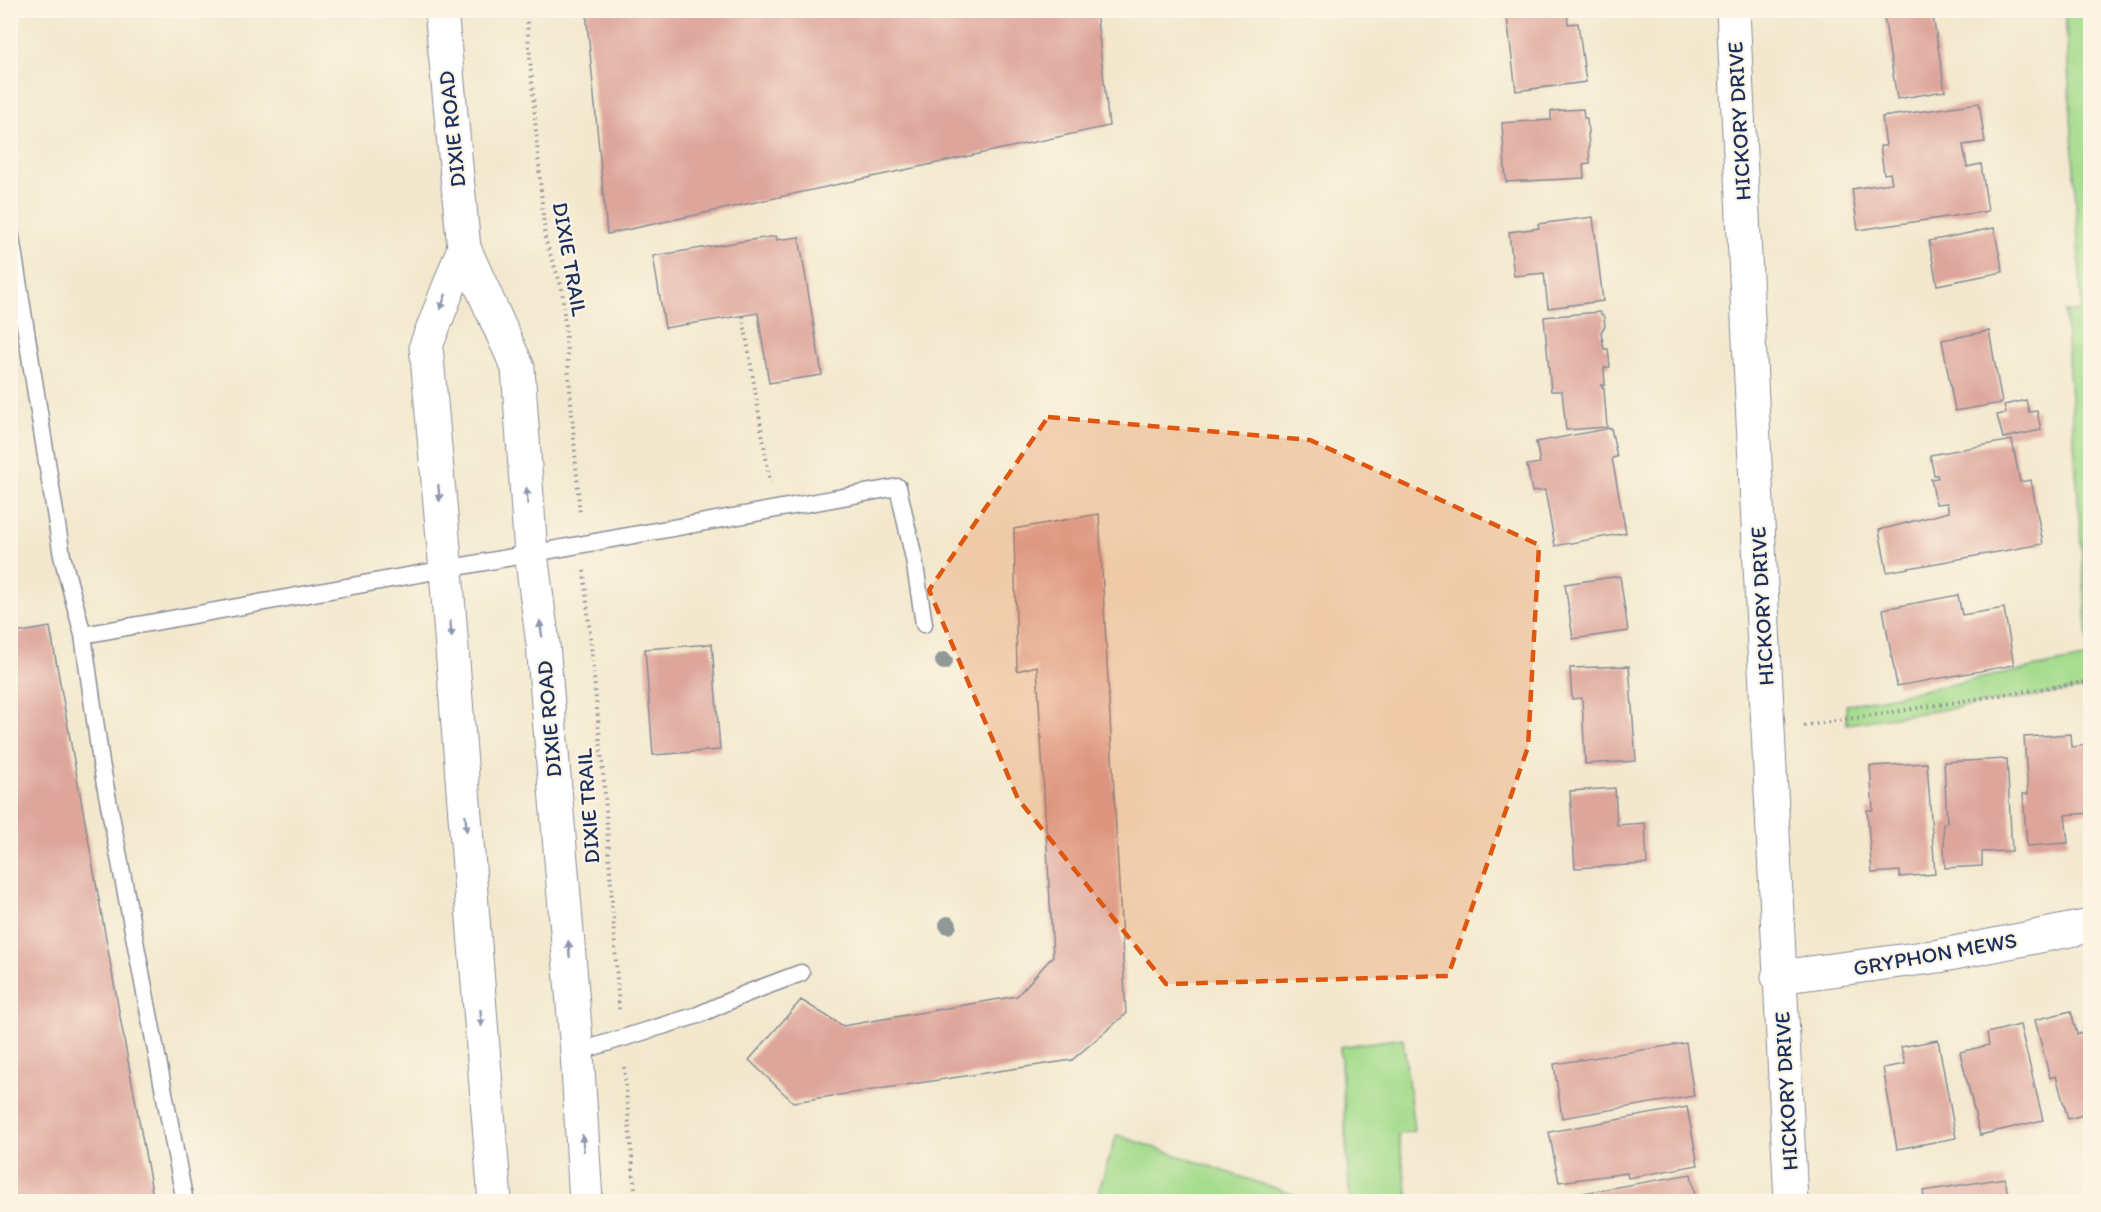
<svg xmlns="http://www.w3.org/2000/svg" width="2101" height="1212" viewBox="0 0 2101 1212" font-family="Itim,sans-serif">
	<rect width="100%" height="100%" fill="#fcf5e5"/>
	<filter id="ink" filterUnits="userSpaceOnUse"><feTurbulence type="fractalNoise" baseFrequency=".0167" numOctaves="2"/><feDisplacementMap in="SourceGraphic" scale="12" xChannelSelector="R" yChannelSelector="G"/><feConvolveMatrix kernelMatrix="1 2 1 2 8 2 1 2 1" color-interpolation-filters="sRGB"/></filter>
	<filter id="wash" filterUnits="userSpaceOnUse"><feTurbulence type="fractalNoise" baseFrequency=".008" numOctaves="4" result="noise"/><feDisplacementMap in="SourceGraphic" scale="24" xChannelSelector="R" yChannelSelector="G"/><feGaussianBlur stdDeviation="1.35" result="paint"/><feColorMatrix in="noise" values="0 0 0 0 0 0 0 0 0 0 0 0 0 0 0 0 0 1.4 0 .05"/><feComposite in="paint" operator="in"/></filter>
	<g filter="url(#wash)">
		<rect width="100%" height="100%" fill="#f3e8cd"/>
		<path fill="#a5dc8d" stroke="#608676" stroke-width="1.5" d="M2065 11H2090V688L1847 724 1846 705 2089 657 2065 312 2082 311Z
			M1403 1038 1414 1131 1398 1134 1409 1201H1350L1340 1047Z
			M1117 1135 1310 1200V1201H1095Z"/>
		<g id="blocks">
			<path fill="#dea69b" d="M586 10H1096L1109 126 607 234Z
				M1506 10H1567L1568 24 1578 23 1586 82 1516 91Z
				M1883 10H1932L1945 91 1897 99Z
				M1979 103 1985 142 1963 145 1967 167 1981 164 1988 211 1858 230 1852 189 1892 183 1890 173 1884 174 1880 146H1886L1882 117Z
				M1583 109 1584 118H1587L1590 163 1583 164 1584 178 1506 182 1502 123 1551 120V111Z
				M1593 217 1603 301 1548 308 1544 273 1514 276 1509 232 1539 228 1538 224Z
				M1994 228 2003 272 1937 285 1929 241Z
				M776 236 777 240 799 237 822 375 769 383 758 313 665 328 653 256Z
				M1599 312 1604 317 1605 326 1601 332 1604 349H1608L1610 367 1604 368 1605 385H1601L1604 389 1607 427 1566 430 1562 391H1551L1544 317Z
				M1989 331 2002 403 1955 411 1942 340Z
				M2026 400 2029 412 2037 411 2041 430 2003 438 1997 415 2006 413 2004 405Z
				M1611 428 1617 457 1612 458 1626 533 1555 546 1545 490 1532 492 1527 465 1540 463 1536 442Z
				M2012 440 2020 482 2031 480 2043 544 1887 572 1879 530 1949 512 1947 503 1936 504 1931 479 1938 478 1937 475H1934L1930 455Z
				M1099 514 1126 1014 1072 1060 793 1102 749 1060 801 1000 843 1026 1017 996 1053 956 1037 666 1017 671 1014 529Z
				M1620 576 1628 631 1573 639 1565 584Z
				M1958 595 1962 615 2004 608 2014 665 1897 686 1883 609Z
				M50 627 124 1039 154 1202H10V634Z
				M712 644 720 750 653 755 645 649Z
				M1629 666 1636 761 1585 764 1582 698 1572 699 1570 668Z
				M2070 734 2071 747 2090 745V813L2065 815 2068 843 2027 846 2023 794H2028L2024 737Z
				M2007 759 2012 851 1982 852V866L1945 868 1943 823H1947L1944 762Z
				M1927 763 1935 874 1900 877V871L1872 873 1867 810H1873L1870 766Z
				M1615 788 1617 825 1645 823 1647 864 1575 868 1570 791Z
				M2071 1011 2077 1034 2090 1030V1113L2068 1119 2056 1076 2050 1078 2035 1020Z
				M2020 1025 2043 1120 1980 1135 1960 1052 1989 1045 1987 1033Z
				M1938 1040 1956 1138 1897 1149 1883 1068 1905 1064 1901 1047Z
				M1686 1043 1694 1096 1562 1118 1554 1064Z
				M1687 1107 1698 1165 1628 1178 1627 1173 1559 1182 1549 1132Z
				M1691 1174 1696 1202H1579L1577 1194Z
				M2005 1178 2009 1202H1925L1923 1191Z"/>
		</g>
	</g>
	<g filter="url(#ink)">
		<use href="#blocks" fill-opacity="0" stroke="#878c96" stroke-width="1.5"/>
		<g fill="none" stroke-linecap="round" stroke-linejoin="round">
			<defs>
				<path id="lane" d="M10 231 62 556 83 635 101 763 185 1202
					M83 635 898 487 914 559 924 624
					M577 1052 698 1015 745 994 801 973"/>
				<path id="street" d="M1733 10 1791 1202
					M1778 977 1939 956 2090 926"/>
				<path id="secondary" d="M441 10 464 248 518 368 531 554 543 644 577 1052 586 1202
					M464 248 426 346 446 571 495 1202"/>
			</defs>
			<use href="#lane" stroke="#878c96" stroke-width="19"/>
			<use href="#street" stroke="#878c96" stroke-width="35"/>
			<use href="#secondary" stroke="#878c96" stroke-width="35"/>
			<path stroke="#878c96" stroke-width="4" stroke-dasharray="1.5 4.5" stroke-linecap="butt" d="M526 10 545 239 562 288 580 515
				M743 316 770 482
				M584 571 605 794 619 1009
				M1804 726 2090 681
				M624 1067 636 1202"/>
			<use href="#lane" stroke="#fff" stroke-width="16"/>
			<use href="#street" stroke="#fff" stroke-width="33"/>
			<use href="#secondary" stroke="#fff" stroke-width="33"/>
		</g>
		<g fill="#8f9a97">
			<circle cx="944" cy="661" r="9"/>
			<circle cx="948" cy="925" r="9"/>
		</g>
		<defs><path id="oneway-solid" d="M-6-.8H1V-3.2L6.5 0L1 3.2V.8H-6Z" transform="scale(1.5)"/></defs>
		<g fill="#8d97ae">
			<use href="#oneway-solid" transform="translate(443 302) rotate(111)"/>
			<use href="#oneway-solid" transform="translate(439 493) rotate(85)"/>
			<use href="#oneway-solid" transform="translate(527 496) rotate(-94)"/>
			<use href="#oneway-solid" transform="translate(451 629) rotate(85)"/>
			<use href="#oneway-solid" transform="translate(541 629) rotate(-98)"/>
			<use href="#oneway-solid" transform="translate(466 823) rotate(86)"/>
			<use href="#oneway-solid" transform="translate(569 949) rotate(-95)"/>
			<use href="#oneway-solid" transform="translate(481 1018) rotate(86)"/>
			<use href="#oneway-solid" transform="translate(583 1143) rotate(-94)"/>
		</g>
	</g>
	<path fill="#de5710" fill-opacity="0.2" stroke="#de5710" stroke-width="4.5" stroke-dasharray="12 8" stroke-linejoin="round" d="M1048 417 1310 440 1539 545 1528 747 1448 976 1166 984 1018 799 929 590Z"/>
	<g text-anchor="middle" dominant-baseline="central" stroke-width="4.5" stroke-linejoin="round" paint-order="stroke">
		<g font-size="22" fill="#1b2f5e" stroke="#fcf5e5">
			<text transform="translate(1739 121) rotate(-93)">HICKORY DRIVE</text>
			<text transform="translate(452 129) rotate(-96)">DIXIE ROAD</text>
			<text transform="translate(570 259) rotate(80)">DIXIE TRAIL</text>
			<text transform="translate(1762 606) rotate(-93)">HICKORY DRIVE</text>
			<text transform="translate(549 719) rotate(-95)">DIXIE ROAD</text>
			<text transform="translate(588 806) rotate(-94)">DIXIE TRAIL</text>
			<text transform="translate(1935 954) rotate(-10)">GRYPHON MEWS</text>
			<text transform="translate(1786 1091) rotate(-93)">HICKORY DRIVE</text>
		</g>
	</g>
	<rect width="2101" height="1212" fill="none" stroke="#fcf5e5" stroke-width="36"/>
</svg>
